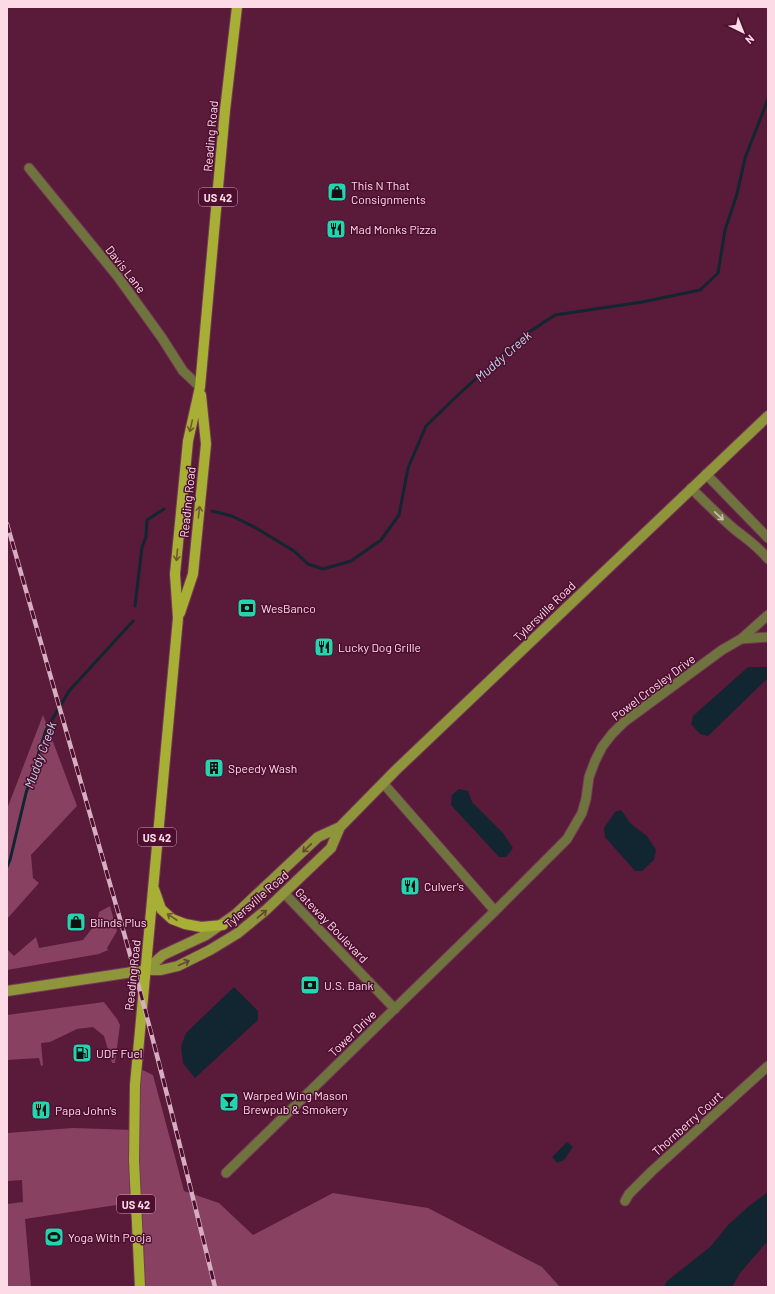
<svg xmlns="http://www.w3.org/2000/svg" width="775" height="1294" viewBox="0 0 775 1294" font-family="Barlow,sans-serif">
	<rect width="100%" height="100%" fill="#5a1a3a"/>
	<path fill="#884161" d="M43 715 77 806 31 855 33 878 39 883 7 919V809Z
		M110 906 117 931 107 948 108 950 99 954 7 970 8 950 14 956 36 937 39 948 83 940 97 922 99 912Z
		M104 1002 117 1019 120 1025 115 1063H112L104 1036 93 1027 77 1029 50 1042 41 1043 43 1065 41 1066 39 1058 7 1060V1015Z
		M136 1067 153 1075 184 1191 219 1203 253 1235 333 1193 428 1208 542 1267 560 1287H129L140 1286 136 1202 25 1219 31 1287H7V1204L23 1202 22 1180 7 1181V1133L73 1128 134 1130Z"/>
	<path fill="#122631" d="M748 667H768V678L708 736 700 734 691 724 693 716Z
		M459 789 468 791 472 802 503 833 513 848 506 857H499L451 805 452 795Z
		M621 810 631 824 647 836 656 850 654 860 642 871H635L605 837 604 828 615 812Z
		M234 987 258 1011V1020L195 1078 183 1063 181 1046 186 1033Z
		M567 1142 573 1147 564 1160 557 1163 552 1157Z
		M768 1192V1243L765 1244 740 1273 732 1287H664L667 1281 710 1247 729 1224 749 1206Z"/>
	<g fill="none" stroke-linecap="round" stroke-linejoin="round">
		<path stroke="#122631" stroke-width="3" d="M212 511 232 516 256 528 294 551 308 564 323 569 351 561 381 540 399 515 408 468 426 426 458 395 523 336 555 315 642 302 700 290 718 273 725 230 737 194 745 158 768 99
			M135 606 142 547 146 537 147 520 164 509
			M7 867 10 860 26 793 46 730 69 691 133 621"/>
		<defs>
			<path id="minor" d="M29 168 118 277 162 338 183 371 200 387
				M706 474 768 538
				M691 488C705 502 718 515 733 528 745 538 758 546 768 559
				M741 639 768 637
				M383 783 495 911
				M284 893 395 1009
				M226 1173 495 911 567 839 582 813 586 799 589 777 595 761 602 747 612 734 624 722 722 650 741 639 768 615
				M625 1201 629 1194 652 1171 768 1066"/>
			<path id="secondary" d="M146 970 163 955 206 935 236 914 318 837 340 827 396 770 768 416
				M7 991 146 970H161L178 966 210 950 238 933 266 910 331 848 340 827"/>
			<path id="primary" d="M180 613 193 574 206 444 201 395
				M154 889 161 909 172 919 185 924 201 927 223 925
				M140 1287 134 1160 135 1085 178 618 175 574 188 441 200 387 225 110 237 7"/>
		</defs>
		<use href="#minor" stroke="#743956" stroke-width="11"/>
		<use href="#secondary" stroke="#743956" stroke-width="12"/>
		<use href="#primary" stroke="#743956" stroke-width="12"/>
		<use href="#minor" stroke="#6f733e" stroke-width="9"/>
		<use href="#secondary" stroke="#8e953b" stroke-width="10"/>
		<use href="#primary" stroke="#a7af34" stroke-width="10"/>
		<defs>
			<path id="rail" d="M7 524 122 926C156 1045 185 1166 215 1287"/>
		</defs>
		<use href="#rail" stroke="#d6aebf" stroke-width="4.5"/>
		<use href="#rail" stroke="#4e0e30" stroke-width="3" stroke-dasharray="9" stroke-linecap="butt"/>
	</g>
	<defs><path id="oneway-shaft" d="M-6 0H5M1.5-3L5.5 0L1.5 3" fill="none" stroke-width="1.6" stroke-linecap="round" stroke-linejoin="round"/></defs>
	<g stroke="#765632">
		<use href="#oneway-shaft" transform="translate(191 426) rotate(103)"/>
		<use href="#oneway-shaft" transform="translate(199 512) rotate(-84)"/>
		<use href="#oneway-shaft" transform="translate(177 555) rotate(95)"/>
		<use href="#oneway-shaft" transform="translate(172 917) rotate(-147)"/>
	</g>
	<use stroke="#d2bcb4" href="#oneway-shaft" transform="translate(719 516) rotate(43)"/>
	<g stroke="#684434">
		<use href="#oneway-shaft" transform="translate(307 848) rotate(136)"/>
		<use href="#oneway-shaft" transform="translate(262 914) rotate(-40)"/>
		<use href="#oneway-shaft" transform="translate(184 963) rotate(-25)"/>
	</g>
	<defs>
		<symbol id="shop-square" viewBox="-11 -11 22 22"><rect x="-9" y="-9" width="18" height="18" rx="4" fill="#23d5af" stroke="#4e0e30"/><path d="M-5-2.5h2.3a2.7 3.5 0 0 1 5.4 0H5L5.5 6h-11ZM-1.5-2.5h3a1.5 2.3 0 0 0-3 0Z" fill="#111"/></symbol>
		<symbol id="restaurant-square" viewBox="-11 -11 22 22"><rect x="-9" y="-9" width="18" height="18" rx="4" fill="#23d5af" stroke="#4e0e30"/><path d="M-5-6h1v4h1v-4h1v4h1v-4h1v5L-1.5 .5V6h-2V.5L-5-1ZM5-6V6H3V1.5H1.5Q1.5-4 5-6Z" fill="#111"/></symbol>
		<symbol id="bank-square" viewBox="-11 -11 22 22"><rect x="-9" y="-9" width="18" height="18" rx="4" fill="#23d5af" stroke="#4e0e30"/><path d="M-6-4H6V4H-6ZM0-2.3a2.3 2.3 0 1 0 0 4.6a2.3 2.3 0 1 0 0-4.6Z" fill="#111"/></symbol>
		<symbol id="building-square" viewBox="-11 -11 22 22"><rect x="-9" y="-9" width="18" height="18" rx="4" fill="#23d5af" stroke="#4e0e30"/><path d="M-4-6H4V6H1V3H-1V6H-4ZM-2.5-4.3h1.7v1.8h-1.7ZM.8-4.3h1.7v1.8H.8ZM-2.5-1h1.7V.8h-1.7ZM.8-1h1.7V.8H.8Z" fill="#111"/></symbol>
		<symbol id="fuel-square" viewBox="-11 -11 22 22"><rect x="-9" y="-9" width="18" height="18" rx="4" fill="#23d5af" stroke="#4e0e30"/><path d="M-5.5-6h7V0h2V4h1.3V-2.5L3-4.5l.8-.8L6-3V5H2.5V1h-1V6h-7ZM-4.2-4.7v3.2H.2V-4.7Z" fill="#111"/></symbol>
		<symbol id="bar-square" viewBox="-11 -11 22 22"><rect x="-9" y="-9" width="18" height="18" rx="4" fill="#23d5af" stroke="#4e0e30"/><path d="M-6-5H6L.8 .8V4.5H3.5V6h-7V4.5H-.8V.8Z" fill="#111"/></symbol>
		<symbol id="stadium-square" viewBox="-11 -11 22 22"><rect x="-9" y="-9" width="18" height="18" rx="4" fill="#23d5af" stroke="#4e0e30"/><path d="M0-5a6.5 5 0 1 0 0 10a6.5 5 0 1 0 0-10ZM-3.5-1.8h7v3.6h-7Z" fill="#111"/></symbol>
	</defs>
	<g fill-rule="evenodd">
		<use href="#shop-square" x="326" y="181" width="22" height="22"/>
		<use href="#restaurant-square" x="325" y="218" width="22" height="22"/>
		<use href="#bank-square" x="236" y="597" width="22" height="22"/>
		<use href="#restaurant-square" x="313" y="636" width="22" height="22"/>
		<use href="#building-square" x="203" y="757" width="22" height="22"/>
		<use href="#restaurant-square" x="399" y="875" width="22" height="22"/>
		<use href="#shop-square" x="65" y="911" width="22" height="22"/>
		<use href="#bank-square" x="299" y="974" width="22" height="22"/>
		<use href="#fuel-square" x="71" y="1042" width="22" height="22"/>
		<use href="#bar-square" x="218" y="1091" width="22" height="22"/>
		<use href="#restaurant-square" x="30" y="1099" width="22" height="22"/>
		<use href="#stadium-square" x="43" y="1226" width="22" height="22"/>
	</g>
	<g text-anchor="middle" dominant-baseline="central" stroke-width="3" stroke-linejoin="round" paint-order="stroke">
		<g fill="#4e0e30" stroke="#c89eb0" stroke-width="1">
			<rect x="199" y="188" width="38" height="18" rx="3"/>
			<rect x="138" y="828" width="38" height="18" rx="3"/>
			<rect x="117" y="1195" width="38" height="18" rx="3"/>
		</g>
		<g font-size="11" font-weight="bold" fill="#fcdbe7">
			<text x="218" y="197">US 42</text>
			<text x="157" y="837">US 42</text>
			<text x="136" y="1204">US 42</text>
		</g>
		<g font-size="12" fill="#fcdbe7" stroke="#4e0e30">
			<text transform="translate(210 136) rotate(-85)">Reading Road</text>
			<text transform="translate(126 269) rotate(52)">Davis Lane</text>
			<text transform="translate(187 502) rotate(-84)">Reading Road</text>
			<text transform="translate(544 611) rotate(-44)">Tylersville Road</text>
			<text transform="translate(653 687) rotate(-37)">Powel Crosley Drive</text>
			<text transform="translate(256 899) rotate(-41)">Tylersville Road</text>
			<text transform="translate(332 925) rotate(46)">Gateway Boulevard</text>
			<text transform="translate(132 975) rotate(-84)">Reading Road</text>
			<text transform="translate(352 1033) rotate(-44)">Tower Drive</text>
			<text transform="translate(687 1123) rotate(-42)">Thornberry Court</text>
		</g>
		<g font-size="12" fill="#fcdbe7" stroke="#4e0e30" text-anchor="start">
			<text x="351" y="185">This N That<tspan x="351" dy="14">Consignments</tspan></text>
			<text x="350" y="229">Mad Monks Pizza</text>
			<text x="261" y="608">WesBanco</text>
			<text x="338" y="647">Lucky Dog Grille</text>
			<text x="228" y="768">Speedy Wash</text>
			<text x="424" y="886">Culver's</text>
			<text x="90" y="922">Blinds Plus</text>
			<text x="324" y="985">U.S. Bank</text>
			<text x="96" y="1053">UDF Fuel</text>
			<text x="243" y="1095">Warped Wing Mason<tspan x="243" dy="14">Brewpub &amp; Smokery</tspan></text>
			<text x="55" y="1110">Papa John's</text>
			<text x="68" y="1237">Yoga With Pooja</text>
		</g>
		<g font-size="13" font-style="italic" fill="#bddbec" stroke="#4e0e30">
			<text transform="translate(503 356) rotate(-41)">Muddy Creek</text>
			<text transform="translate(40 755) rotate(-70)">Muddy Creek</text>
		</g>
	</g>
	<rect width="775" height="1294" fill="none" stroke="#fcdbe7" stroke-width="16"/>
	<g transform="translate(743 32) rotate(137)" stroke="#4e0e30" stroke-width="3" paint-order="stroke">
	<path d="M0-3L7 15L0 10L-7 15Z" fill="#fcdbe7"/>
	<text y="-6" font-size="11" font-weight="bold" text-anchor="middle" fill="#fcdbe7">N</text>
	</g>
</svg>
